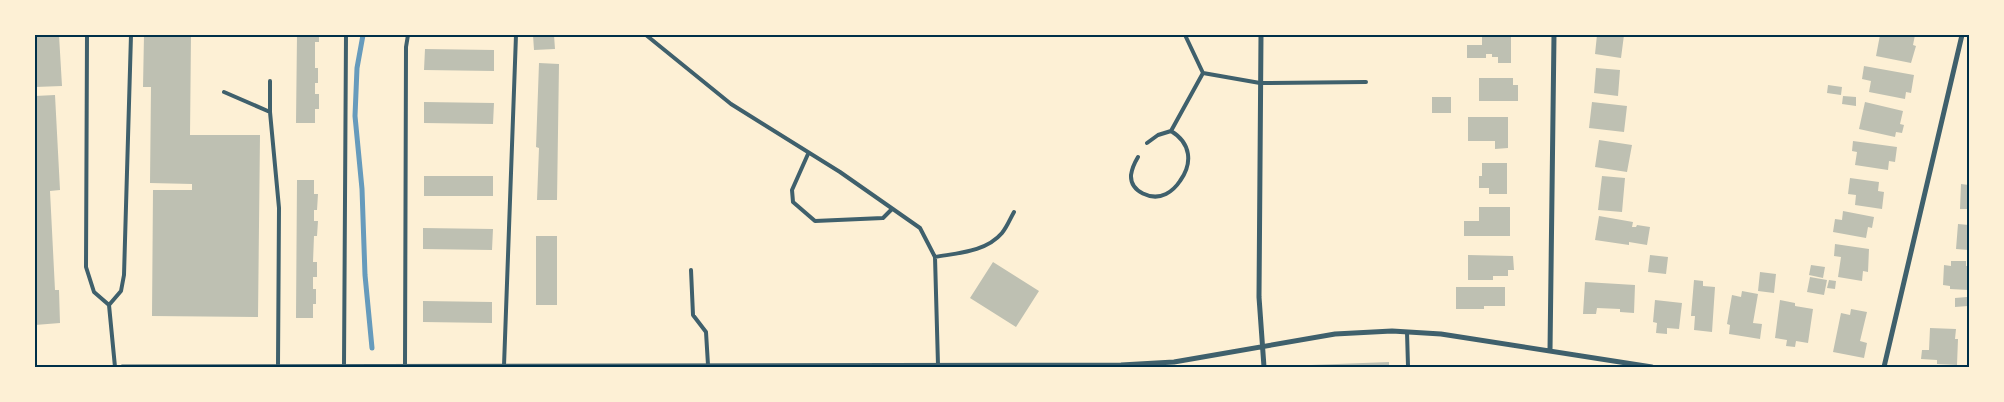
<svg xmlns="http://www.w3.org/2000/svg" width="2004" height="402" viewBox="0 0 2004 402" font-family="'Crimson Pro',serif">
	<rect width="100%" height="100%" fill="#fdf0d5"/>
	<g fill="none" stroke-linecap="round" stroke-linejoin="round">
		<path stroke="#669bbc" stroke-width="5" d="M363 35 357 68 355 116 362 189 365 275 372 348"/>
	</g>
	<path fill="#bec0b2" d="M35 35H59L62 86 35 87Z
		M144 35H191L190 135H260L258 317 152 316 153 190H192V184L150 183 151 87H143Z
		M297 35H319V42H315V68H318V83H315V94H319V109H315V123H296Z
		M533 35H554L555 49 534 50Z
		M1482 35H1511V63H1498V57H1492V54H1486V58H1467V45H1482Z
		M1597 35H1624L1621 58 1595 54Z
		M1880 35H1915L1913 45 1916 46 1911 63 1876 56Z
		M425 49 494 50V71L424 70Z
		M539 63 559 64 557 200H537L539 148 536 147Z
		M1864 66 1914 75 1911 93 1906 92 1905 99 1869 92 1871 81 1862 79Z
		M1596 68 1620 70 1618 96 1594 93Z
		M1479 78H1513V85H1518V101H1479Z
		M1828 85 1842 87 1841 95 1827 93Z
		M55 95 60 190 50 191 55 290H59L60 323 35 325V96Z
		M1843 96 1856 97V106L1842 104Z
		M1432 97H1451V113H1432Z
		M424 102 494 103 493 124 424 123Z
		M1592 102 1627 106 1624 132 1589 128Z
		M1865 102 1903 111 1900 124 1904 125 1902 133 1896 132 1895 137 1859 129Z
		M1468 117H1508V148L1495 149V141H1468Z
		M1599 140 1632 145 1627 172 1595 167Z
		M1853 141 1897 147 1895 162 1889 161 1888 170 1855 165 1857 152 1852 151Z
		M1482 163H1507V194H1489V188H1479V176H1482Z
		M424 176H493V196H424Z
		M1602 176 1625 178 1622 212 1598 210Z
		M1850 178 1879 182 1878 191 1884 192 1882 209 1855 205 1856 195 1848 194Z
		M297 180H314V194H318L317 210H314V221H318L317 236H314L313 262H317V277H313V289H316V304H313V318H296Z
		M1961 184 1969 185V209H1960Z
		M1479 207H1510V236H1464V221H1479Z
		M1843 211 1874 217 1872 228 1868 227 1866 238 1833 232 1835 219 1842 220Z
		M1599 216 1633 222 1632 227H1636L1637 225 1650 227 1647 245 1629 242V245L1595 240Z
		M1958 224 1969 225V250L1956 249Z
		M423 228 493 229 492 250 423 249Z
		M536 236H557V305H536Z
		M1835 244 1869 249 1868 272 1863 271 1862 281 1838 277 1841 257 1834 256Z
		M1468 255 1513 256 1514 270H1508V276H1493V280H1468Z
		M1650 255 1668 257 1666 274 1648 272Z
		M1951 261H1966V266H1969V290L1950 289V286L1943 285 1944 265 1951 266Z
		M993 262 1039 291 1016 327 970 298Z
		M1811 265 1825 267 1823 278 1809 275Z
		M1760 272 1776 274 1774 293 1758 291Z
		M1810 277 1827 280 1824 295 1807 292Z
		M1694 280 1703 281V286L1715 287 1712 332 1694 330 1695 316H1691Z
		M1829 280 1836 281 1835 289 1827 288Z
		M1585 282 1635 285 1634 313 1620 312V309L1597 308 1596 314H1583Z
		M1456 287H1505V306H1484V309H1456Z
		M1742 291 1758 294 1753 323 1762 324 1760 339 1729 334 1730 325 1727 324 1732 295 1741 297Z
		M1967 297 1968 306 1955 307V298Z
		M1655 300 1682 303 1679 329 1667 328V334L1656 333 1657 323 1653 322Z
		M1780 300 1795 303V306L1813 309 1808 343 1796 341 1795 347 1786 346 1787 340 1775 338Z
		M423 301 492 302V323L423 322Z
		M1851 309 1867 312 1860 341 1867 343 1864 358 1833 352 1841 313 1850 315Z
		M1930 328 1956 329 1955 339H1958L1957 365 1937 364V360L1921 359 1922 350H1929Z
		M1389 362V367H1311V365Z"/>
	<g fill="none" stroke-linecap="round" stroke-linejoin="round">
		<path stroke="#3f606c" stroke-width="4" d="M87 35 86 267 94 292 109 305 115 367
			M646 35 731 104 840 172 920 228 935 257 938 365
			M1185 35 1203 73 1260 83 1366 82
			M270 81V112L279 208 278 366
			M224 92 270 112
			M1147 143 1158 135 1171 131 1203 73
			M808 154 792 190 793 202 815 221 883 218 892 209
			M1138 157C1135 162 1132 168 1131 175 1130 192 1152 201 1166 194 1172 191 1176 187 1180 181 1193 163 1191 143 1171 131
			M935 257C957 253 986 252 1002 233 1007 227 1010 219 1014 212
			M691 270 693 315 706 332 708 365
			M109 305 121 291 124 275 131 35
			M1407 332 1408 366
			M344 366 346 35
			M405 366 406 47 408 35
			M504 366 516 35"/>
		<path stroke="#3f606c" stroke-width="5" d="M1261 35 1259 297 1264 367
			M1550 351 1554 35
			M122 367 1121 365 1174 362 1335 334 1392 331 1441 334 1652 367
			M1884 367 1962 35"/>
	</g>
	<rect width="2004" height="402" fill="none" stroke="#fdf0d5" stroke-width="72"/>
	<rect x="36" y="36" width="1932" height="330" fill="none" stroke="#003049" stroke-width="2"/>
</svg>
